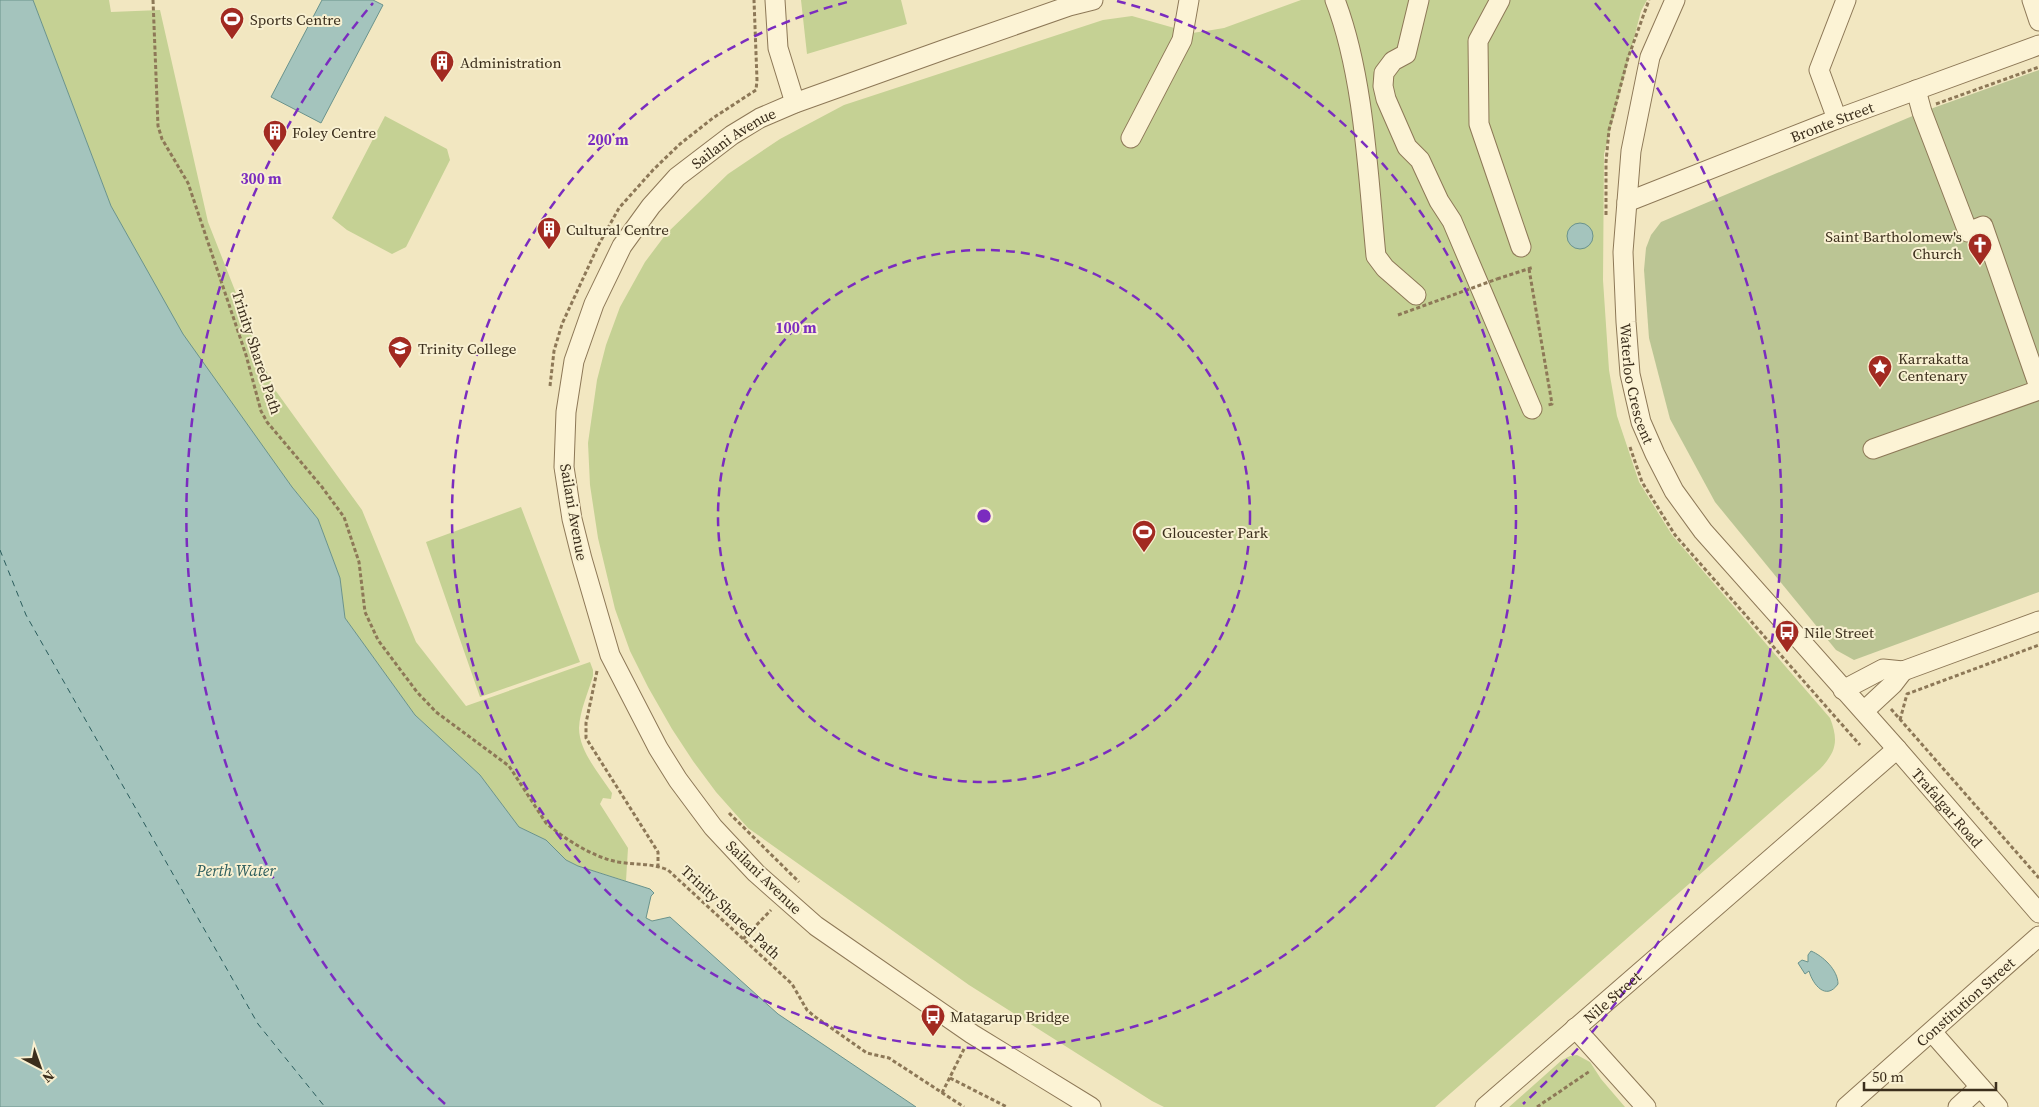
<svg xmlns="http://www.w3.org/2000/svg" width="2039" height="1107" viewBox="0 0 2039 1107" font-family="'Source Serif 4',serif">
	<rect width="100%" height="100%" fill="#f2e7c1"/>
	<path fill="#c5d194" d="M33 0H109L111 12 160 10 208 222 273 387 362 510 416 642 466 706 590 662 593 670V676C588 693 580 710 579 728 579 751 600 775 612 793L611 799 603 798 600 804 628 848 626 881 578 866 566 860 546 840 519 827 480 775 415 715 345 618 340 578 318 519 292 487 182 334 111 206Z
		M801 0H901L907 24 807 54Z
		M1301 0H1647L1641 11 1604 154 1603 280 1609 370 1617 416 1639 482 1672 535 1830 718C1839 741 1836 752 1820 769L1435 1107H1164L1152 1101 969 985 748 828 716 792 693 761 672 729 648 687 630 651 615 609 598 538 590 485 588 443 597 380 606 345 620 307 645 262 666 234 728 174 780 139 844 105 1103 20 1132 16 1192 33 1206 31 1224 28Z
		M385 116 447 149 450 160 406 247 392 254 347 230 332 218Z
		M521 507 580 662 480 697 426 542Z
		M1577 1055 1590 1062 1601 1079 1625 1107H1509L1562 1060 1570 1056Z"/>
	<path fill="#bbc594" d="M2039 70V592L1854 660 1836 650 1715 502 1670 419 1649 338 1644 270 1646 248 1651 235 1661 222 1922 112Z"/>
	<path fill="#a4c4bd" stroke="#6a938c" d="M0 0H33L111 206 183 334 292 487 318 519 340 578 345 618 415 715 480 775 519 827 546 840 566 860 578 866 650 889 654 893 651 896 646 918 652 921 670 917 778 1014 916 1107H0Z
		M322 0H373L383 5 321 123 271 97Z
		M1567 236a13 13 0 1 1 26 0a13 13 0 1 1-26 0Z
		M1811 951C1823 956 1838 970 1838 984 1826 1001 1813 985 1809 971L1805 974 1798 963 1802 960 1808 962V955Z"/>
	<g fill="none" stroke-linecap="round" stroke-linejoin="round">
		<path stroke="#2a5c5c" stroke-width="1" stroke-dasharray="6 5" stroke-linecap="butt" d="M0 550 26 615 258 1024 325 1107"/>
		<defs>
			<g id="minor">
				<path d="M775 0 778 48 795 103"/>
				<path d="M1335 0C1364 75 1368 175 1376 256L1385 268 1416 295"/>
				<path d="M1419 0 1406 54 1393 61 1384 73 1383 86 1386 99 1407 147 1420 160 1439 201 1452 221 1532 409"/>
				<path d="M1500 0 1478 41 1479 124 1521 247"/>
				<path id="s1" d="M1675 0 1650 57 1631 151 1623 252 1626 322 1630 374 1641 422 1655 454 1674 491 1703 531 1897 749 2039 913"/>
				<path d="M2032 0 2039 21"/>
				<path d="M1916 90 1922 112 1968 232 1983 226 2039 387"/>
				<path d="M1837 119 1819 70 1846 0"/>
				<path d="M1131 138 1182 40 1189 0"/>
				<path id="s2" d="M1627 202 1837 119 2039 45"/>
				<path d="M1873 449 2039 390"/>
				<path d="M1843 690 1883 669 1903 671 2039 621"/>
				<path d="M1864 711 1893 684 1903 671"/>
				<path d="M1575 1028 1646 1107"/>
				<path d="M1932 1032 1998 1107"/>
				<path id="s3" d="M1091 1107 972 1034 816 926 756 873 713 827 678 780 658 748 610 655 582 559 572 519 564 467 566 412 574 361 594 304 622 246 651 206 677 177 732 135 760 118 795 103 946 49 1069 6 1093 0"/>
				<path id="s4" d="M1485 1107 1897 749"/>
				<path id="s5" d="M1846 1107 2039 936"/>
				<path d="M1958 1107 1980 1087"/>
			</g>
		</defs>
		<use href="#minor" stroke="#8d7857" stroke-width="21"/>
		<path stroke="#8d7857" stroke-width="3" stroke-dasharray="4 2.5" stroke-linecap="butt" d="M153 0 158 126 162 139 188 183 246 355 261 411 267 422 322 487 344 517 359 562 365 612 378 640 417 692 436 712 509 766 546 823C566 840 593 857 618 862 636 865 652 863 668 870L792 984 807 1010 814 1016 867 1053 889 1058 964 1107
			M1936 104 2039 67
			M1606 215V162L1609 130 1628 58 1649 0
			M1529 269 1552 404 1548 405
			M1497 279 1534 267
			M550 386 554 351 562 324 598 246 619 208 653 170 680 144 713 118 756 90 757 80 754 0
			M1630 447 1642 482 1675 535 1860 745
			M597 671 586 723V738L658 852V866
			M1891 709 2039 878
			M1900 720 1907 694 2039 645
			M729 813 799 882
			M743 939 771 910
			M950 1078 1007 1107
			M942 1093 964 1049
			M1537 1107 1590 1071"/>
		<use href="#minor" stroke="#fcf3d5" stroke-width="19"/>
		<path stroke="#8d7857" stroke-width="3" stroke-dasharray="4 2.5" stroke-linecap="butt" d="M1398 315 1497 279"/>
	</g>
	<g fill="none" stroke="#7b2cbf" stroke-width="2.5" stroke-dasharray="9 6">
		<circle cx="984" cy="516" r="266"/>
		<path d="M1117 1A532 532 0 1 1 851 1"/>
		<path d="M445 1104A798 798 0 0 1 373 3M1595 3A798 798 0 0 1 1523 1104"/>
	</g>
	<defs>
		<symbol id="stadium-pin" viewBox="-11 -11 22 30"><path d="M0 17L-7.5 6A9.5 9.5 0 1 1 7.5 6Z" fill="#a22a21" stroke="#f8f0d1"/><path d="M0-5a6.5 5 0 1 0 0 10a6.5 5 0 1 0 0-10ZM-3.5-1.8h7v3.6h-7Z" fill="#fff"/></symbol>
		<symbol id="building-pin" viewBox="-11 -11 22 30"><path d="M0 17L-7.5 6A9.5 9.5 0 1 1 7.5 6Z" fill="#a22a21" stroke="#f8f0d1"/><path d="M-4-6H4V6H1V3H-1V6H-4ZM-2.5-4.3h1.7v1.8h-1.7ZM.8-4.3h1.7v1.8H.8ZM-2.5-1h1.7V.8h-1.7ZM.8-1h1.7V.8H.8Z" fill="#fff"/></symbol>
		<symbol id="church-pin" viewBox="-11 -11 22 30"><path d="M0 17L-7.5 6A9.5 9.5 0 1 1 7.5 6Z" fill="#a22a21" stroke="#f8f0d1"/><path d="M-1.2-6h2.4v3.5h3.3v2.4h-3.3V6h-2.4V-.1h-3.3v-2.4h3.3Z" fill="#fff"/></symbol>
		<symbol id="school-pin" viewBox="-11 -11 22 30"><path d="M0 17L-7.5 6A9.5 9.5 0 1 1 7.5 6Z" fill="#a22a21" stroke="#f8f0d1"/><path d="M0-5L7-2L0 1L-7-2ZM-4 1L0 2.5L4 1V4Q0 6-4 4Z" fill="#fff"/></symbol>
		<symbol id="sight-pin" viewBox="-11 -11 22 30"><path d="M0 17L-7.5 6A9.5 9.5 0 1 1 7.5 6Z" fill="#a22a21" stroke="#f8f0d1"/><path d="M0-6L1.8-2.2L6-1.7L2.9 1.2L3.7 5.4L0 3.3L-3.7 5.4L-2.9 1.2L-6-1.7L-1.8-2.2Z" fill="#fff"/></symbol>
		<symbol id="bus-pin" viewBox="-11 -11 22 30"><path d="M0 17L-7.5 6A9.5 9.5 0 1 1 7.5 6Z" fill="#a22a21" stroke="#f8f0d1"/><path d="M-5-6H5V4H4V6H2V4H-2V6H-4V4H-5ZM-3.5-4V0h7V-4ZM-3.5 1.2v1.5H-2V1.2ZM2 1.2v1.5H3.5V1.2Z" fill="#fff"/></symbol>
	</defs>
	<g fill-rule="evenodd">
		<use href="#stadium-pin" x="218" y="5" width="28" height="38"/>
		<use href="#building-pin" x="428" y="48" width="28" height="38"/>
		<use href="#building-pin" x="261" y="118" width="28" height="38"/>
		<use href="#building-pin" x="535" y="215" width="28" height="38"/>
		<use href="#church-pin" x="1966" y="231" width="28" height="38"/>
		<use href="#school-pin" x="386" y="334" width="28" height="38"/>
		<use href="#sight-pin" x="1866" y="353" width="28" height="38"/>
		<use href="#stadium-pin" x="1130" y="518" width="28" height="38"/>
		<use href="#bus-pin" x="1773" y="618" width="28" height="38"/>
		<use href="#bus-pin" x="919" y="1002" width="28" height="38"/>
	</g>
	<g text-anchor="middle" dominant-baseline="central" stroke-width="4" stroke-linejoin="round" paint-order="stroke">
		<g font-size="15" fill="#3b2e1c" stroke="#f8f0d1" text-anchor="start">
			<text x="250" y="19">Sports Centre</text>
			<text x="460" y="62">Administration</text>
			<text x="292" y="132">Foley Centre</text>
			<text x="566" y="229">Cultural Centre</text>
			<text x="1962" y="236" text-anchor="end">Saint Bartholomew's<tspan x="1962" dy="17">Church</tspan></text>
			<text x="418" y="348">Trinity College</text>
			<text x="1898" y="358">Karrakatta<tspan x="1898" dy="17">Centenary</tspan></text>
			<text x="1162" y="532">Gloucester Park</text>
			<text x="1804" y="632">Nile Street</text>
			<text x="950" y="1016">Matagarup Bridge</text>
		</g>
		<g font-size="15" fill="#3b2e1c" stroke="#f8f0d1">
			<text stroke="none"><textPath href="#s2" startOffset="220">Bronte Street</textPath></text>
			<text stroke="none"><textPath href="#s3" startOffset="1256">Sailani Avenue</textPath></text>
			<text transform="translate(257 352) rotate(72)">Trinity Shared Path</text>
			<text stroke="none"><textPath href="#s1" startOffset="392">Waterloo Crescent</textPath></text>
			<text transform="translate(574 512) rotate(80)">Sailani Avenue</text>
			<text stroke="none"><textPath href="#s1" startOffset="926">Trafalgar Road</textPath></text>
			<text transform="translate(764 877) rotate(44)">Sailani Avenue</text>
			<text transform="translate(731 912) rotate(43)">Trinity Shared Path</text>
			<text stroke="none"><textPath href="#s4" startOffset="168">Nile Street</textPath></text>
			<text stroke="none"><textPath href="#s5" startOffset="159">Constitution Street</textPath></text>
		</g>
		<g font-size="16" font-style="italic" fill="#2a5c5c" stroke="#f8f0d1">
			<text x="236" y="870">Perth Water</text>
		</g>
	</g>
	<circle cx="984" cy="516" r="8" fill="#7b2cbf" stroke="#f8f0d1" stroke-width="2.5"/>
	<g font-size="15" text-anchor="middle" font-weight="bold" fill="#7b2cbf" stroke="#f8f0d1" stroke-width="4" stroke-linejoin="round" paint-order="stroke">
		<text x="608" y="145">200 m</text>
		<text x="261" y="184">300 m</text>
		<text x="796" y="333">100 m</text>
	</g>
	<g transform="translate(40 1067) rotate(139)" stroke="#f8f0d1" stroke-width="4" paint-order="stroke">
	<path d="M0-4L9 19L0 12L-9 19Z" fill="#3b2e1c"/>
	<text y="-8" font-size="14" font-weight="bold" text-anchor="middle" fill="#3b2e1c">N</text>
	</g>
	<path d="M1864 1082v8h132v-8" fill="none" stroke="#3b2e1c" stroke-width="2.5"/>
	<text x="1872" y="1082" font-size="15" fill="#3b2e1c" stroke="#f8f0d1" stroke-width="4" paint-order="stroke">50 m</text>
</svg>
